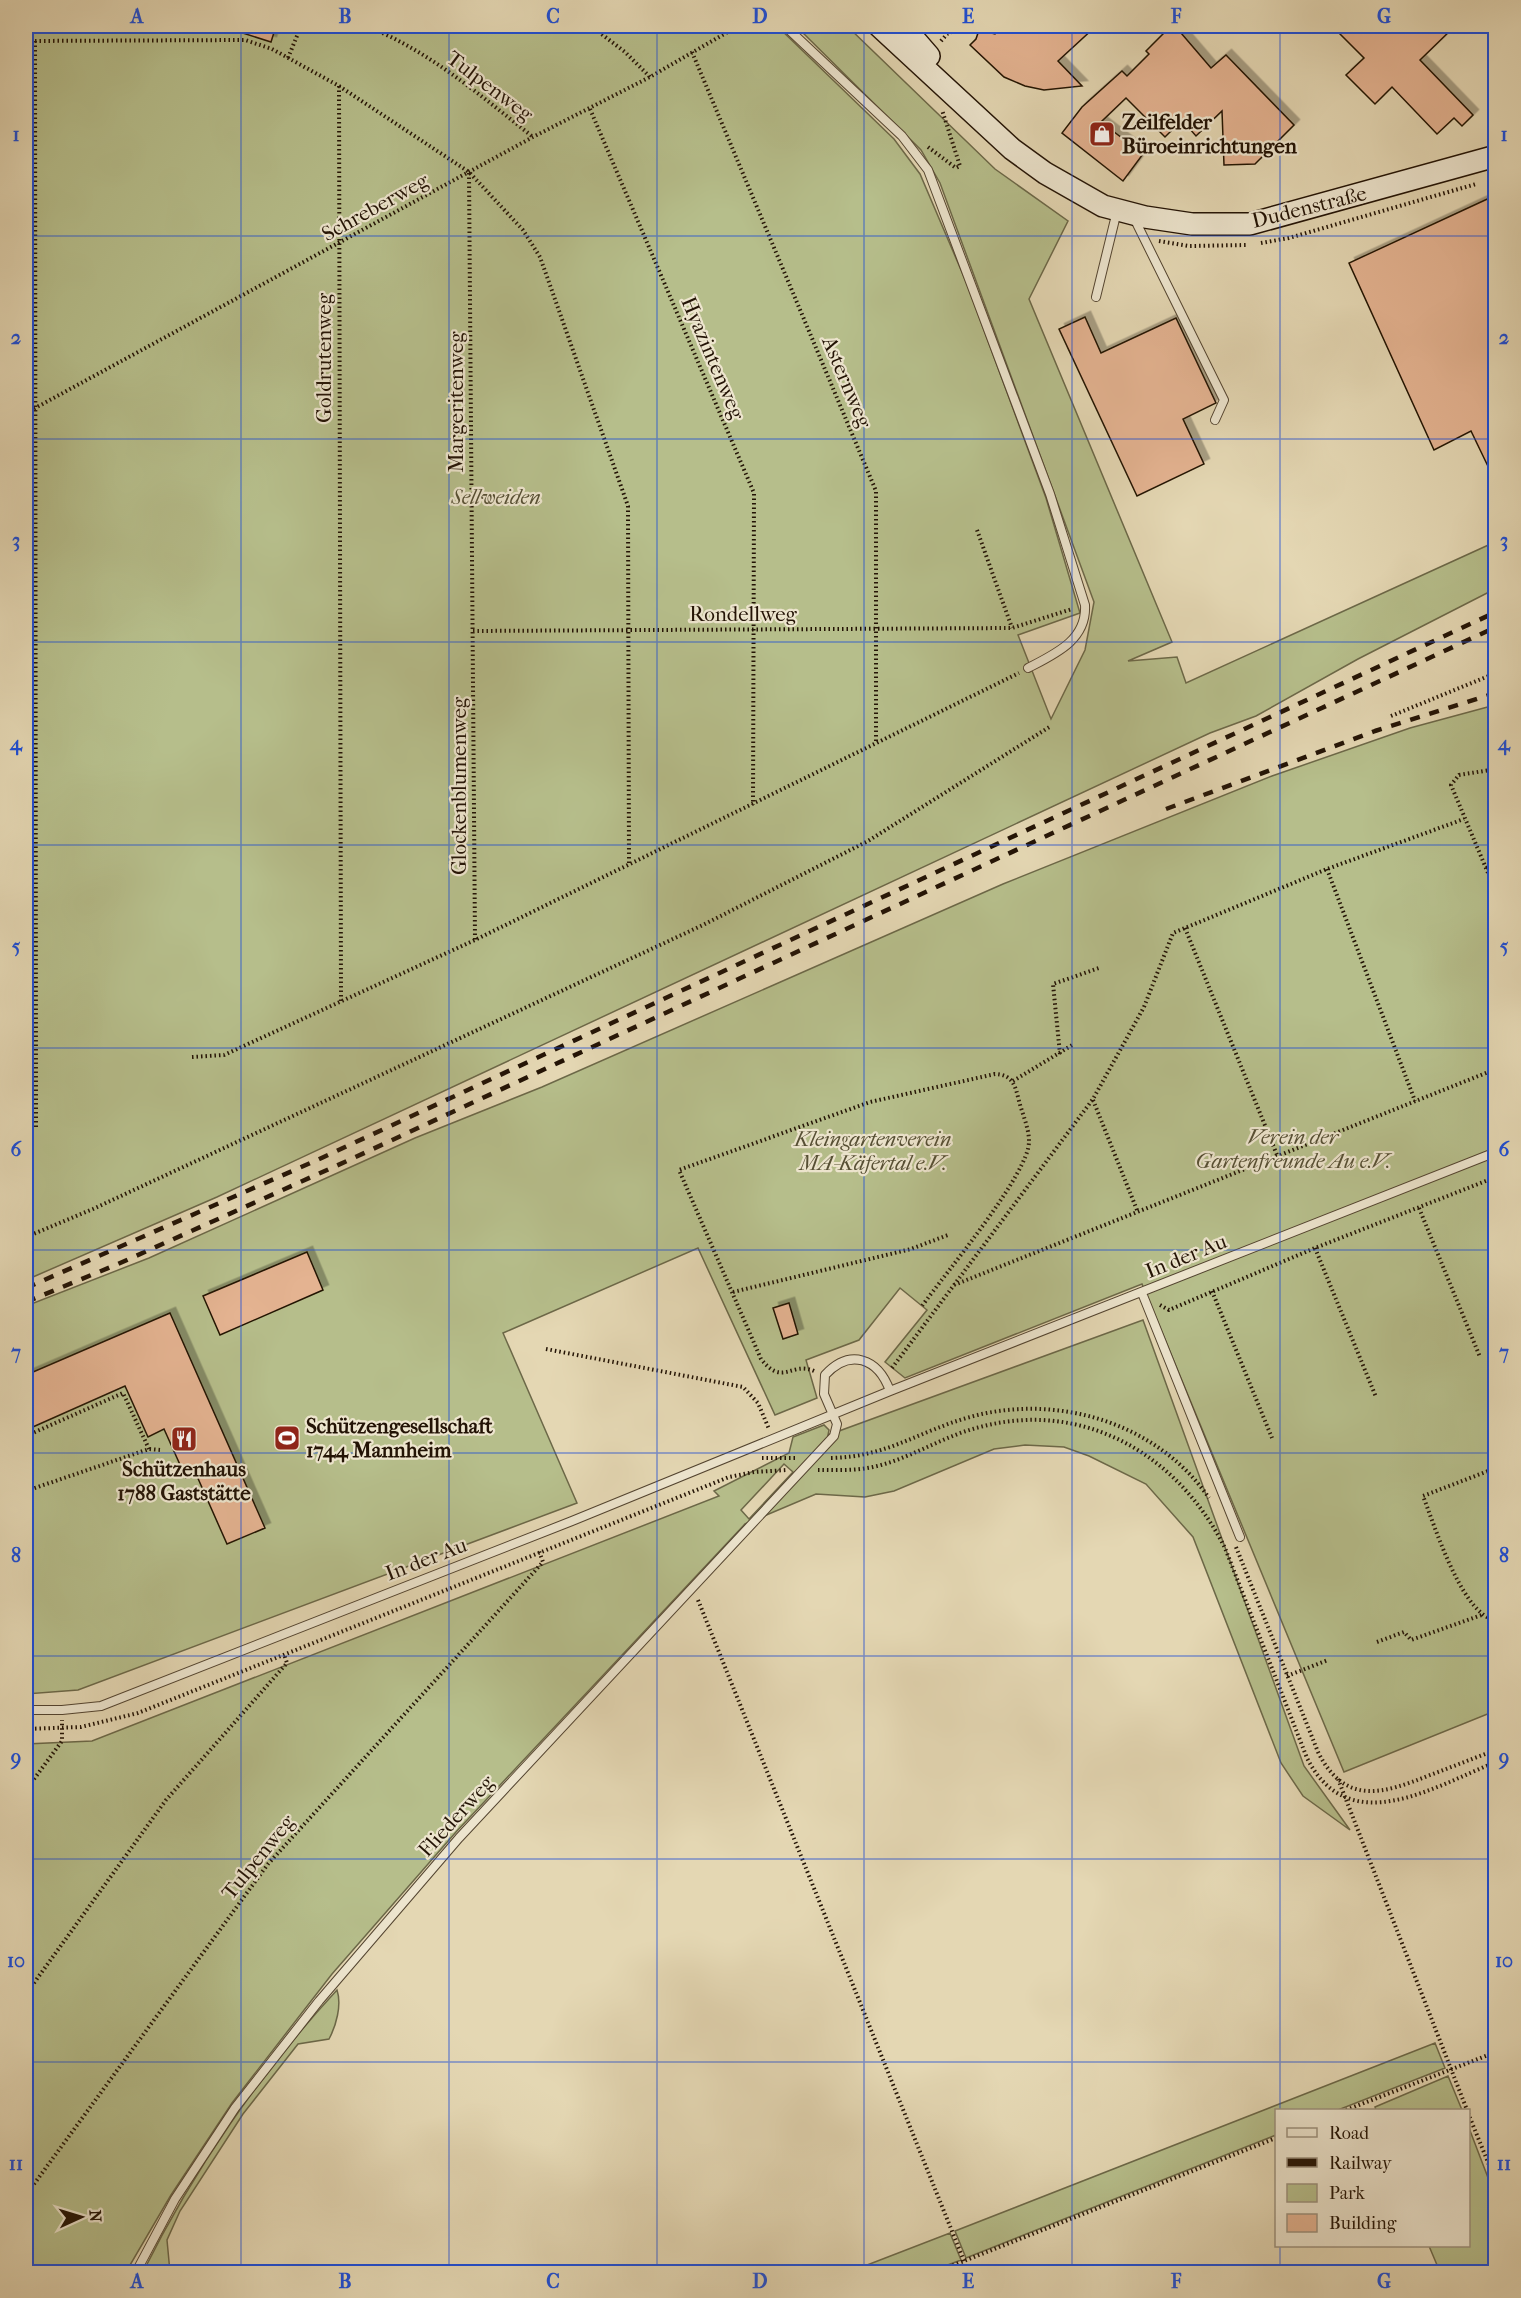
<svg xmlns="http://www.w3.org/2000/svg" width="1521" height="2298" viewBox="0 0 1521 2298" font-family="'IM FELL French Canon',serif">
	<defs>
		<filter id="shadow"><feDropShadow dx="5.5" dy="-5.5" stdDeviation="0" flood-color="#0004"/></filter>
	</defs>
	<rect width="100%" height="100%" fill="#e4d7b3"/>
	<filter id="stains"><feTurbulence type="fractalNoise" baseFrequency=".00333" numOctaves="4"/><feColorMatrix values="0 0 0 0 .2 0 0 0 0 .09 0 0 0 0 .02 0 0 0 .5 -.17"/></filter>
	<radialGradient id="worn" r=".72"><stop offset=".6" stop-color="#630" stop-opacity="0"/><stop offset="1" stop-color="#630" stop-opacity=".3"/></radialGradient>
	<path fill="#b6be8b" stroke="#6c6848" stroke-width="1.5" fill-rule="evenodd" d="M26 26H777L894 139 920 174 967 284 1046 498 1080 613 1018 635 1051 719 1085 650 1094 602 940 183 921 150 796 26H847L995 169 1068 221 1029 299 1172 642 1128 661 1177 657 1186 683 1495 542V589L1358 659 1256 716 1210 733 217 1197 26 1280Z
		M1495 705V1711L1344 1772 1142 1284 905 1378 885 1362 927 1310 900 1288 859 1340 806 1360 817 1398 775 1415 698 1248 503 1333 577 1503 78 1690 26 1694V1306L149 1258 415 1138 542 1087 1003 884 1272 776 1410 728Z
		M1143 1320 1304 1766 1350 1830 1303 1796 1281 1763 1193 1537 1146 1484 1089 1456 1064 1447 1025 1445 994 1449 894 1491 865 1497 816 1494 745 1524 456 1832 332 1974 232 2103 171 2195 126 2272H26V1744L92 1741 719 1496 714 1491 789 1453 793 1437 824 1425 829 1430 828 1435ZM784 1464 793 1472 749 1519 741 1510Z
		M337 1990C342 2005 336 2026 329 2039L298 2044 243 2114 180 2211 167 2240 170 2272H143C193 2171 260 2073 337 1990Z
		M1435 2043 1445 2068 1338 2110H1276V2135L966 2258 955 2231Z
		M1448 2076 1462 2110H1376L1375 2107Z
		M1469 2128 1495 2196V2272H1440L1429 2246H1468Z
		M950 2233 961 2260 929 2272H849Z"/>
	<path fill="#e4b391" stroke="#231305" stroke-width="1.5" filter="url(#shadow)" d="M231 26H276L271 42 230 29Z
		M1004 26H1096L1058 61 1082 86 1044 90 1025 86 1004 77 970 45 976 39 979 30 995 34Z
		M1171 26H1175L1211 68 1226 55 1294 125 1255 164 1224 165 1222 111 1196 136 1182 120 1165 137 1126 98 1101 122 1143 154 1123 181 1062 133 1082 107 1122 71 1127 76 1149 54 1146 51Z
		M1332 26H1455L1420 60 1473 115 1462 126 1454 118 1437 134 1392 87 1375 104 1346 75 1364 58Z
		M1496 195V483L1471 431 1434 450 1349 263Z
		M1085 317 1101 353 1176 318 1216 403 1183 419 1204 464 1137 496 1059 329Z
		M307 1252 323 1290 220 1335 203 1296Z
		M789 1303 798 1334 783 1339 773 1308Z
		M170 1313 265 1528 227 1544 196 1474 186 1478 164 1429 148 1437 125 1386 26 1430V1375Z"/>
	<g fill="none" stroke-linecap="round" stroke-linejoin="round">
		<defs>
			<path id="lane" d="M785 26 902 136 928 170 1050 494 1085 605C1087 640 1055 654 1028 668
				M1134 218 1224 400 1215 420
				M1096 297 1117 211
				M1142 1293 1240 1537
				M26 1710H62L101 1706 572 1521 890 1391 1496 1152
				M136 2272 175 2199 235 2108 319 2001 459 1838 834 1436 837 1424 824 1394 825 1375C850 1348 878 1358 890 1391"/>
			<path id="secondary" d="M879 26 1012 149 1045 173 1103 206 1145 217 1192 224H1250L1496 156
				M903 26 929 56"/>
		</defs>
		<use href="#lane" stroke="#534430" stroke-width="10"/>
		<use href="#secondary" stroke="#231305" stroke-width="24"/>
		<path stroke="#231305" stroke-width="4" stroke-dasharray="1.5 3" stroke-linecap="butt" d="M366 26C428 50 481 96 533 137
			M591 26 625 52 650 77
			M943 26 947 34
			M26 41 245 40 272 49 339 86 469 172 523 230 540 257 628 506 629 865
			M35 41 36 1128
			M941 41 947 34 967 26
			M692 52 876 491V744
			M288 58 301 26
			M339 86 341 1002
			M590 109 754 493 753 805
			M928 147 956 168 960 166 942 110
			M469 173 475 940
			M1159 241 1189 246 1247 245
			M1261 243 1289 238 1476 184
			M26 413 533 137 650 77 738 26
			M977 530 1012 628
			M473 631 1012 628 1072 609
			M1391 716 1496 673
			M1496 769 1459 775 1451 785 1496 892
			M1486 868 1496 864
			M1327 869 1415 1101
			M1185 928 1277 1155
			M1060 1054 1053 984 1099 968
			M192 1057 224 1055 475 940 1019 673
			M1013 1081 1074 1044
			M1093 1100 1137 1210
			M1419 1208 1480 1357
			M26 1237 93 1209 703 925 868 841 1051 726
			M1315 1248 1376 1397
			M954 1285 1496 1069
			M1212 1291 1272 1438
			M733 1292 911 1249 948 1235
			M1160 1305 1169 1310 1315 1248 1496 1177
			M546 1349 743 1387 758 1403 769 1429
			M892 1368 1093 1099 1144 1007 1173 933 1327 869 1464 819
			M814 1371C791 1361 783 1387 761 1359L679 1170 870 1102 995 1074C1013 1075 1015 1085 1019 1101 1022 1113 1029 1128 1029 1141 1030 1173 944 1275 922 1306
			M26 1436 123 1393 149 1449
			M762 1458H797
			M831 1458C887 1457 919 1431 970 1417 1056 1393 1157 1422 1209 1498
			M1496 1468 1423 1496C1435 1527 1460 1607 1491 1619L1496 1617
			M818 1470C836 1470 855 1471 873 1467 910 1459 943 1436 980 1427 1085 1399 1179 1456 1225 1548L1307 1758C1349 1841 1433 1787 1496 1762
			M26 1491 149 1449 161 1450
			M1236 1547 1318 1752C1345 1806 1383 1794 1430 1775 1452 1767 1474 1758 1496 1750
			M698 1600 964 2261
			M1377 1642 1404 1632 1411 1640 1482 1615
			M1287 1676 1328 1660
			M26 1729 81 1727 138 1713 729 1477 754 1472 787 1470
			M1338 1779 1467 2110
			M26 1790 62 1741V1720
			M26 1994 166 1800 287 1663 284 1654
			M1346 2110 1496 2052
			M1468 2113 1496 2182
			M26 2195 268 1864 543 1562 539 1551
			M936 2272 1276 2138"/>
		<use href="#lane" stroke="#ede5ce" stroke-width="8"/>
		<use href="#secondary" stroke="#ede5ce" stroke-width="21"/>
		<path stroke="#231305" stroke-width="4.5" stroke-dasharray="10 10" stroke-linecap="butt" d="M1166 809 1375 731 1496 693
			M26 1288 315 1161 1496 612
			M26 1302 118 1264 347 1161 1496 627"/>
	</g>
	<path fill="none" stroke="#1d4ed8" stroke-width="1.5" stroke-opacity="0.55" d="M241 26V2272M449 26V2272M657 26V2272M864 26V2272M1072 26V2272M1280 26V2110M26 236H1496M26 439H1496M26 642H1496M26 845H1496M26 1048H1496M26 1250H1496M26 1453H1496M26 1656H1496M26 1859H1496M26 2062H1496M1280 2246V2272"/>
	<defs>
		<symbol id="shop-square" viewBox="-11 -11 22 22"><rect x="-9" y="-9" width="18" height="18" rx="4" fill="#8f2418" stroke="#ede5ce"/><path d="M-5-2.5h2.3a2.7 3.5 0 0 1 5.4 0H5L5.5 6h-11ZM-1.5-2.5h3a1.5 2.3 0 0 0-3 0Z" fill="#fff"/></symbol>
		<symbol id="stadium-square" viewBox="-11 -11 22 22"><rect x="-9" y="-9" width="18" height="18" rx="4" fill="#8f2418" stroke="#ede5ce"/><path d="M0-5a6.5 5 0 1 0 0 10a6.5 5 0 1 0 0-10ZM-3.5-1.8h7v3.6h-7Z" fill="#fff"/></symbol>
		<symbol id="restaurant-square" viewBox="-11 -11 22 22"><rect x="-9" y="-9" width="18" height="18" rx="4" fill="#8f2418" stroke="#ede5ce"/><path d="M-5-6h1v4h1v-4h1v4h1v-4h1v5L-1.5 .5V6h-2V.5L-5-1ZM5-6V6H3V1.5H1.5Q1.5-4 5-6Z" fill="#fff"/></symbol>
	</defs>
	<g fill-rule="evenodd">
		<use href="#shop-square" x="1087" y="119" width="30" height="30"/>
		<use href="#stadium-square" x="272" y="1423" width="30" height="30"/>
		<use href="#restaurant-square" x="169" y="1424" width="30" height="30"/>
	</g>
	<g text-anchor="middle" dominant-baseline="central" stroke-width="4.5" stroke-linejoin="round" paint-order="stroke">
		<g font-size="21" fill="#231305" stroke="#ede5ce">
			<text transform="translate(490 86) rotate(37)">Tulpenweg</text>
			<text transform="translate(375 207) rotate(-29)">Schreberweg</text>
			<text transform="translate(1309 207) rotate(-14)">Dudenstraße</text>
			<text transform="translate(324 358) rotate(-90)">Goldrutenweg</text>
			<text transform="translate(713 358) rotate(67)">Hyazintenweg</text>
			<text transform="translate(847 382) rotate(67)">Asternweg</text>
			<text transform="translate(456 402) rotate(-90)">Margeritenweg</text>
			<text x="743" y="614">Rondellweg</text>
			<text transform="translate(459 786) rotate(-90)">Glockenblumenweg</text>
			<text transform="translate(1186 1256) rotate(-22)">In der Au</text>
			<text transform="translate(426 1559) rotate(-21)">In der Au</text>
			<text transform="translate(456 1816) rotate(-48)">Fliederweg</text>
			<text transform="translate(258 1857) rotate(-51)">Tulpenweg</text>
		</g>
		<g font-size="21" font-weight="bold" fill="#231305" stroke="#ede5ce" text-anchor="start">
			<text x="1122" y="122">Zeilfelder<tspan x="1122" dy="24">Büroeinrichtungen</tspan></text>
			<text x="306" y="1426">Schützengesellschaft<tspan x="306" dy="24">1744 Mannheim</tspan></text>
			<text x="184" y="1469" text-anchor="middle">Schützenhaus<tspan x="184" dy="24">1788 Gaststätte</tspan></text>
		</g>
		<g font-size="21" font-style="italic" fill="#564f34" stroke="#ede5ce">
			<text x="496" y="497">Sellweiden</text>
			<text x="1293" y="1137">Verein der<tspan x="1293" dy="24">Gartenfreunde Au e.V.</tspan></text>
			<text x="873" y="1139">Kleingartenverein<tspan x="873" dy="24">MA-Käfertal e.V.</tspan></text>
		</g>
	</g>
	<rect width="1521" height="2298" fill="none" stroke="#e4d7b3" stroke-width="66"/>
	<rect x="1275" y="2109" width="195" height="138" fill="#ede5ce" stroke="#9c917e" stroke-width="1.5"/>
	<rect x="1287" y="2128" width="30" height="9" fill="#ede5ce" stroke="#9c917e" stroke-width="1.5"/>
	<text x="1329" y="2139" font-size="18" fill="#231305">Road</text>
	<rect x="1287" y="2158" width="30" height="9" fill="#231305" stroke="#9c917e" stroke-width="1.5"/>
	<text x="1329" y="2169" font-size="18" fill="#231305">Railway</text>
	<rect x="1287" y="2184" width="30" height="18" fill="#b6be8b" stroke="#9c917e" stroke-width="1.5"/>
	<text x="1329" y="2199" font-size="18" fill="#231305">Park</text>
	<rect x="1287" y="2214" width="30" height="18" fill="#e4b391" stroke="#9c917e" stroke-width="1.5"/>
	<text x="1329" y="2229" font-size="18" fill="#231305">Building</text>
	<g transform="translate(81 2217) rotate(86)" stroke="#ede5ce" stroke-width="4.5" paint-order="stroke">
	<path d="M0-4.5L10 22L0 15L-10 22Z" fill="#231305"/>
	<text y="-9" font-size="16" font-weight="bold" text-anchor="middle" fill="#231305">N</text>
	</g>
	<rect x="33" y="33" width="1455" height="2232" fill="none" stroke="#1d4ed8" stroke-width="2"/>
	<g font-size="20" text-anchor="middle" font-weight="bold" fill="#1d4ed8">
		<text x="137" y="23">A</text>
		<text x="345" y="23">B</text>
		<text x="553" y="23">C</text>
		<text x="760" y="23">D</text>
		<text x="968" y="23">E</text>
		<text x="1176" y="23">F</text>
		<text x="1384" y="23">G</text>
		<text x="16" y="141">1</text>
		<text x="1504" y="141">1</text>
		<text x="16" y="344">2</text>
		<text x="1504" y="344">2</text>
		<text x="16" y="547">3</text>
		<text x="1504" y="547">3</text>
		<text x="16" y="750">4</text>
		<text x="1504" y="750">4</text>
		<text x="16" y="953">5</text>
		<text x="1504" y="953">5</text>
		<text x="16" y="1156">6</text>
		<text x="1504" y="1156">6</text>
		<text x="16" y="1359">7</text>
		<text x="1504" y="1359">7</text>
		<text x="16" y="1562">8</text>
		<text x="1504" y="1562">8</text>
		<text x="16" y="1765">9</text>
		<text x="1504" y="1765">9</text>
		<text x="16" y="1967">10</text>
		<text x="1504" y="1967">10</text>
		<text x="16" y="2170">11</text>
		<text x="1504" y="2170">11</text>
		<text x="137" y="2288">A</text>
		<text x="345" y="2288">B</text>
		<text x="553" y="2288">C</text>
		<text x="760" y="2288">D</text>
		<text x="968" y="2288">E</text>
		<text x="1176" y="2288">F</text>
		<text x="1384" y="2288">G</text>
	</g>
	<rect width="100%" height="100%" filter="url(#stains)"/>
	<rect width="100%" height="100%" fill="url(#worn)"/>
</svg>
